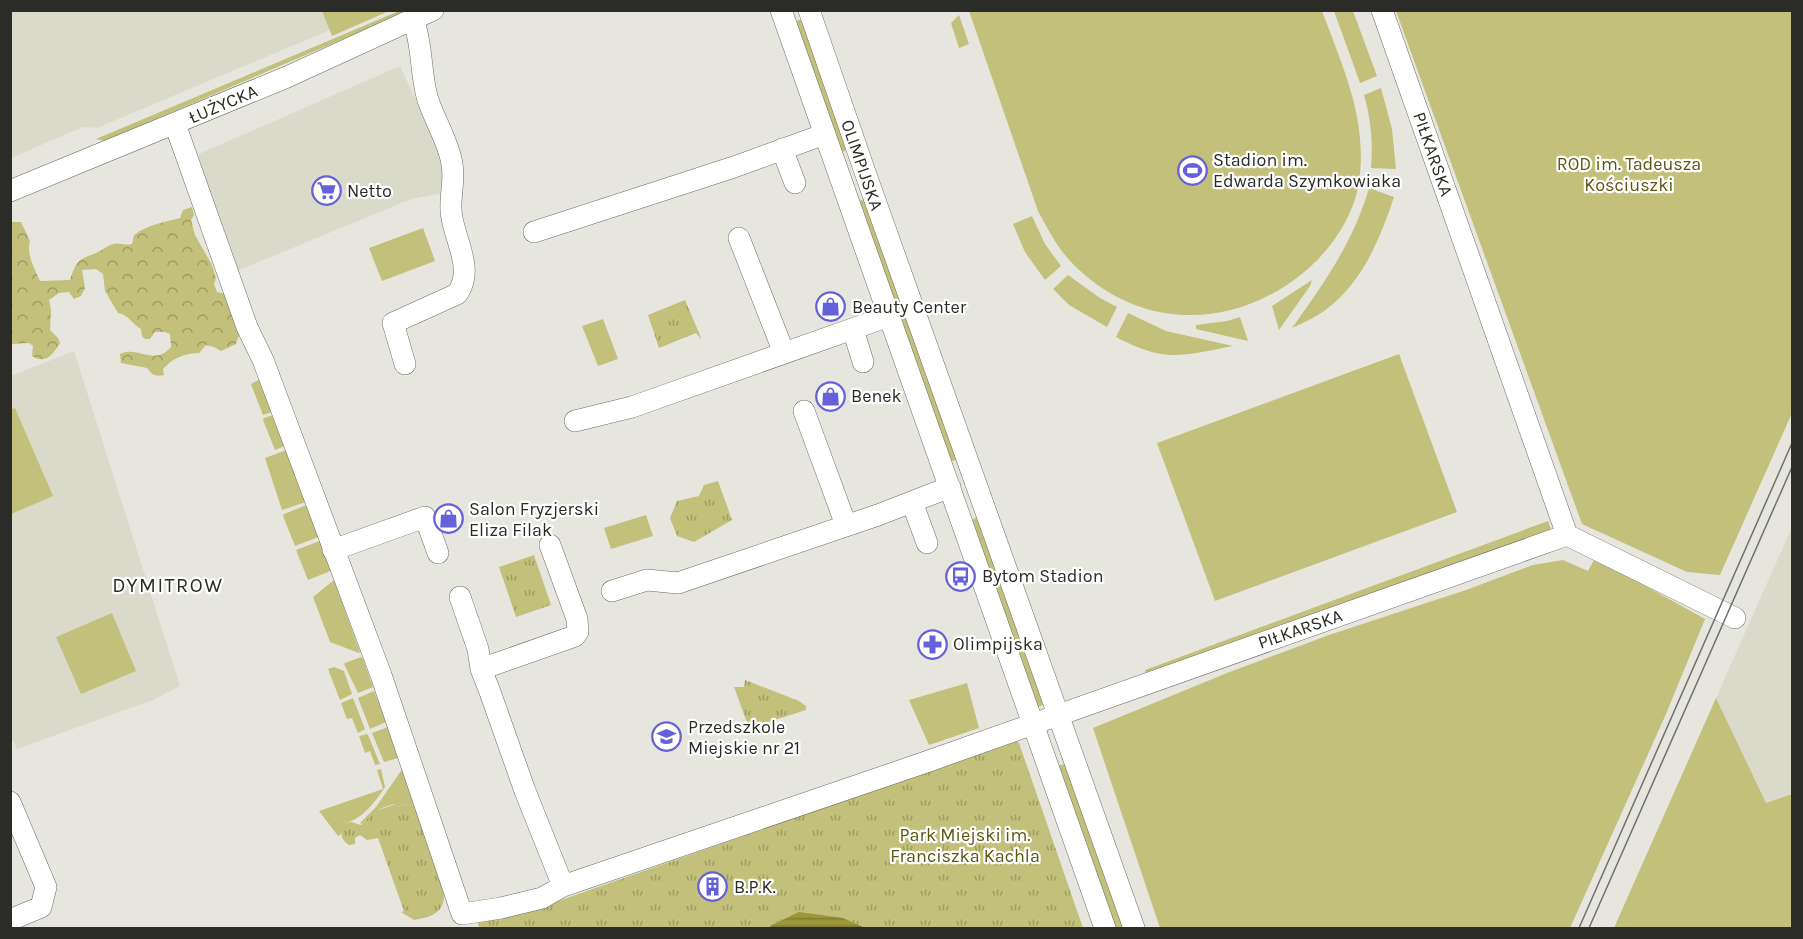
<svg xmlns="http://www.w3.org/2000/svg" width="1803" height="939" viewBox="0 0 1803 939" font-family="Karla,sans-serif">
	<defs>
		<pattern id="forest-crowns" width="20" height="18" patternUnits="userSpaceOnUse" patternTransform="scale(1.5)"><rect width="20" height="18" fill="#c2c07a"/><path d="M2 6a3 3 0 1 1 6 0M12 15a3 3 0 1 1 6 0" fill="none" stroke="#9e9c64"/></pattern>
		<pattern id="park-tufts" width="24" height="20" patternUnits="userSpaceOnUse" patternTransform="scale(1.5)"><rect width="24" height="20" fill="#c2c07a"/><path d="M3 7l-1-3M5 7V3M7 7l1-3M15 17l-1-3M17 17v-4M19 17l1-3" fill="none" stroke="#9e9c64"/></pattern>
		<pattern id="water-rules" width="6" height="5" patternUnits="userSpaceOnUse" patternTransform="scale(1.5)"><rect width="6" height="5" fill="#9b973a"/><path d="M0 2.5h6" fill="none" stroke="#7f7b31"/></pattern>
	</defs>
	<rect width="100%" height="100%" fill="#e6e6de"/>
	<path fill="#dadacb" d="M11 10 322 11 330 30 97 128 83 127 11 158Z
		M400 66 443 159V193L411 199 232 273 201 185 199 154Z
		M74 351 180 686 153 700 17 749 13 741 11 742V376Z
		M1792 527V794L1766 803 1716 698Z"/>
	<path fill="#c2c07a" d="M322 11H389L332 36Z
		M399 11H409L104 141 96 139Z
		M969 11H1322C1343 68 1368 119 1359 182 1354 217 1330 251 1303 273 1232 331 1138 330 1073 264 1057 248 1048 229 1038 211Z
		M1334 11H1353L1377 76 1360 83Z
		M1396 11H1792V413L1720 575 1687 572 1582 524Z
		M959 15 969 44 959 48 951 23Z
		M803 19 848 147 845 151 840 152 793 22Z
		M1381 88 1392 129 1396 169 1371 168C1373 143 1371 119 1364 95Z
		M1369 188 1394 197C1380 239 1362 284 1324 311 1314 318 1303 323 1292 328 1324 283 1353 243 1369 188Z
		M863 199 959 459 948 462 859 202Z
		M1032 216 1045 244 1061 266 1045 280 1025 252 1013 224Z
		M423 228 435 261 382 281 369 248Z
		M1068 275 1100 298 1117 307 1107 327 1069 305 1053 289Z
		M1312 280 1310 286 1279 330 1272 306Z
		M1128 313 1166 331 1233 346C1181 356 1165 363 1116 337Z
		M1240 317 1248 341 1196 329V325L1227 321Z
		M603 319 618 359 598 366 582 326Z
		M1399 354 1457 512 1215 601 1157 443Z
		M262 378 275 411 263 415 251 384Z
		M15 408 53 496 11 514 10 410Z
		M276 414 287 445 275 450 263 420 264 418Z
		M289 449 309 501 282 510 265 458Z
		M309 504 321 536 295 546 283 516 284 514Z
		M646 515 653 536 611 549 604 528Z
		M975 518 978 519 1045 701 1043 705 1038 707 1034 703 971 522Z
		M1548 521 1555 539 1148 683 1145 670Z
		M322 540 333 570 308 580 296 550Z
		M1595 558 1705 619 1666 714 1570 928H1160L1093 728 1227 673 1329 635 1466 590 1533 565 1563 560 1588 571Z
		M334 580 360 652 359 653 330 642 313 597Z
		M112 613 136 671 81 694 56 637Z
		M361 657 363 659 373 687 358 693 344 664 345 663Z
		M334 667 344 671 352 694 340 700 328 669Z
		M967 683 979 728 929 745 909 700Z
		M374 691 386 722 370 729 358 698Z
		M353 698 365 729 358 733 352 718 347 719 341 703Z
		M1716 698 1766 803 1792 794V928H1614Z
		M388 727 398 758 384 762 372 733Z
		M367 734 368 735 380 764 375 765 370 751 365 753 359 736Z
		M1068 763 1125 928H1114L1057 766Z
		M403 768 417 805 408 804 397 807 395 804C377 808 375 812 362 824L360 823 376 807Z
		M381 769 385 787C376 801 361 821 344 823L341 834 338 836 319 811 383 789 377 770Z"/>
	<path fill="url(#forest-crowns)" d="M192 207 194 215 191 220 195 235 212 265 216 278 214 284 217 292 225 294 239 335 236 344 221 351 214 347 206 345 199 353C185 353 173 358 163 369L164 375C155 377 152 375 147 368L121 363 120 354C138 345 154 367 171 347L170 334 165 332H155L150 339H145L142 336 141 329C132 324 129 315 118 313L105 291 103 274 96 269 82 270 85 288 81 296 74 299 69 292 59 293 49 300 51 310 50 330 58 338 60 343C53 354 46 365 32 356L33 346 29 343 11 344V222H21L30 241C26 255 35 269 40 281L70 280C78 256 79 261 100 251 103 249 109 245 113 244 120 242 125 246 132 244L134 235C147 225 164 222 180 218L183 210Z"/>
	<path fill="url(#park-tufts)" d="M685 300 702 340 696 333 659 348 648 315Z
		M718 481 732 520 694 542 677 536 670 518 677 501 699 496 704 485Z
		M534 555 551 605 516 617 499 567Z
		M745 680 799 701 806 706V710L749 728 734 687H744Z
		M1016 740 1019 743 1083 928H476L479 927 477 920 544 906Z
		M396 804 397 807 408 804 417 805 444 886C446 911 437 916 414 920L401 912 404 911 378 838 367 840 360 835 355 838V844L349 845C340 839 340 832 344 823L351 822 361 825 375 811Z"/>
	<path fill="url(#water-rules)" d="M799 912 843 918 865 928H768L772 925Z"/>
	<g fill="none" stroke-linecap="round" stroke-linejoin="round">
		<defs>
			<path id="minor" d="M781 10 1105 928
				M809 10 865 172 1134 928
				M1382 10 1567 535 1735 618
				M175 124 247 327 263 360 381 675 462 914 501 908 542 898 563 886 926 762 1567 535
				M782 149 795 183
				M10 191 287 77 433 10
				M534 232 734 167 825 134
				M739 238 784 353
				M853 329 863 362
				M405 364 393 323 457 294C476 268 452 237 451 210 450 195 455 180 452 164 449 143 435 121 428 100 420 74 423 45 413 19
				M804 411 846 525
				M575 421 632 407 889 316
				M912 502 927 543
				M333 550 425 517 438 553
				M612 591 647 580 678 583 878 515 950 487
				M460 597 478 649 481 669 490 692 525 791 563 886
				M481 669 575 636 578 632 577 619 550 545
				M10 802 46 887 41 907 10 920"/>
		</defs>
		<use href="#minor" stroke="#6c6c65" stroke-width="22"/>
		<use href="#minor" stroke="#fff" stroke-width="21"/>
		<path stroke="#71716c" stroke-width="1.5" d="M1579 928 1792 443
			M1589 928 1792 467"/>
	</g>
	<defs>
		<symbol id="stadium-ring" viewBox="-11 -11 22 22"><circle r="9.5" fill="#fffffe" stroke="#6561da" stroke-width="1.5"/><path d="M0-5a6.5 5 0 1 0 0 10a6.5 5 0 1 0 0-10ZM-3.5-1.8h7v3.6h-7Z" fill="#6561da"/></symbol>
		<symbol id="supermarket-ring" viewBox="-11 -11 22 22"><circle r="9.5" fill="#fffffe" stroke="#6561da" stroke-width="1.5"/><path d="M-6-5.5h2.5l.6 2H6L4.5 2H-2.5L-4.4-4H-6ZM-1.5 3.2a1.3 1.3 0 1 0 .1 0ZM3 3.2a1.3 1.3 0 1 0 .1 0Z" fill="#6561da"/></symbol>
		<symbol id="shop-ring" viewBox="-11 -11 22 22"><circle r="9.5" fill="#fffffe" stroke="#6561da" stroke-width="1.5"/><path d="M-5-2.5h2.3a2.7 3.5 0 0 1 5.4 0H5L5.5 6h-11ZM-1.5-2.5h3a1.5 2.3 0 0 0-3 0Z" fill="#6561da"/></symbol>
		<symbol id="bus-ring" viewBox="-11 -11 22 22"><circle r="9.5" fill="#fffffe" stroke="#6561da" stroke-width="1.5"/><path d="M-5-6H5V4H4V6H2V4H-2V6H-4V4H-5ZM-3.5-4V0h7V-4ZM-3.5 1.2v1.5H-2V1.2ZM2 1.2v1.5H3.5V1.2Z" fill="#6561da"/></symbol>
		<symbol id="pharmacy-ring" viewBox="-11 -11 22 22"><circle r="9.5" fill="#fffffe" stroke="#6561da" stroke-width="1.5"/><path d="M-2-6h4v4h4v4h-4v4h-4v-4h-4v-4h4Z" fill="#6561da"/></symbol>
		<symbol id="school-ring" viewBox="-11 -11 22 22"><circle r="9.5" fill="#fffffe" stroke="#6561da" stroke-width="1.5"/><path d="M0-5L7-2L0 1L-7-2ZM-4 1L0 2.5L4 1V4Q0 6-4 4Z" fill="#6561da"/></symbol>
		<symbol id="building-ring" viewBox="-11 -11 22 22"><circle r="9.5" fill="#fffffe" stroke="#6561da" stroke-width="1.5"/><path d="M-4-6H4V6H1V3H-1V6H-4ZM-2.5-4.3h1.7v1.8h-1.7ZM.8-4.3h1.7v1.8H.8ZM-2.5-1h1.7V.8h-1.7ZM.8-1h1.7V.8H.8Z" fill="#6561da"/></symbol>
	</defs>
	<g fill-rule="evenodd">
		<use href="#stadium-ring" x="1176" y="154" width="33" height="33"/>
		<use href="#supermarket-ring" x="310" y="174" width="33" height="33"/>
		<use href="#shop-ring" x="814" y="290" width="33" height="33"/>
		<use href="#shop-ring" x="814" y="380" width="33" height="33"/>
		<use href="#shop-ring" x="432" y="502" width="33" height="33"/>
		<use href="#bus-ring" x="944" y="560" width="33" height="33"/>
		<use href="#pharmacy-ring" x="916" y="628" width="33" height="33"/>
		<use href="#school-ring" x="650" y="720" width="33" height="33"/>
		<use href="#building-ring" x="696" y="870" width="33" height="33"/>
	</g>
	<g text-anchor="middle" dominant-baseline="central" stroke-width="4.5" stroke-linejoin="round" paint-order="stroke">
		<g font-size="18" fill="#2b2b28" stroke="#fffffe">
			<text transform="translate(223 104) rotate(-23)">ŁUŻYCKA</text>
			<text transform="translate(1433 154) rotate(71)">PIŁKARSKA</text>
			<text transform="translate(862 165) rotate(71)">OLIMPIJSKA</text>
			<text transform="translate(1300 629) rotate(-19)">PIŁKARSKA</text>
		</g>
		<g font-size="18" fill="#2b2b28" stroke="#fffffe" text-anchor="start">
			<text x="1213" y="160">Stadion im.<tspan x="1213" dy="21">Edwarda Szymkowiaka</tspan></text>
			<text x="347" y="191">Netto</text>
			<text x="852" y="307">Beauty Center</text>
			<text x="851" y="396">Benek</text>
			<text x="469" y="509">Salon Fryzjerski<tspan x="469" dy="21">Eliza Filak</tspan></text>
			<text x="982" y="576">Bytom Stadion</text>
			<text x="953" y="644">Olimpijska</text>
			<text x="688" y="727">Przedszkole<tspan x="688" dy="21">Miejskie nr 21</tspan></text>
			<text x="734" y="887">B.P.K.</text>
		</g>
		<g font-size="18" fill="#5a5713" stroke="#fffffe">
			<text x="1629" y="164">ROD im. Tadeusza<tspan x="1629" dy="21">Kościuszki</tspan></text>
			<text x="965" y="835">Park Miejski im.<tspan x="965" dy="21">Franciszka Kachla</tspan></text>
		</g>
		<g font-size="20" letter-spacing="1.5" fill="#2b2b28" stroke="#fffffe">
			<text x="168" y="585">DYMITROW</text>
		</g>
	</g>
	<rect width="1803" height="939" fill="none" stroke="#2b2b28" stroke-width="24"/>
</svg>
